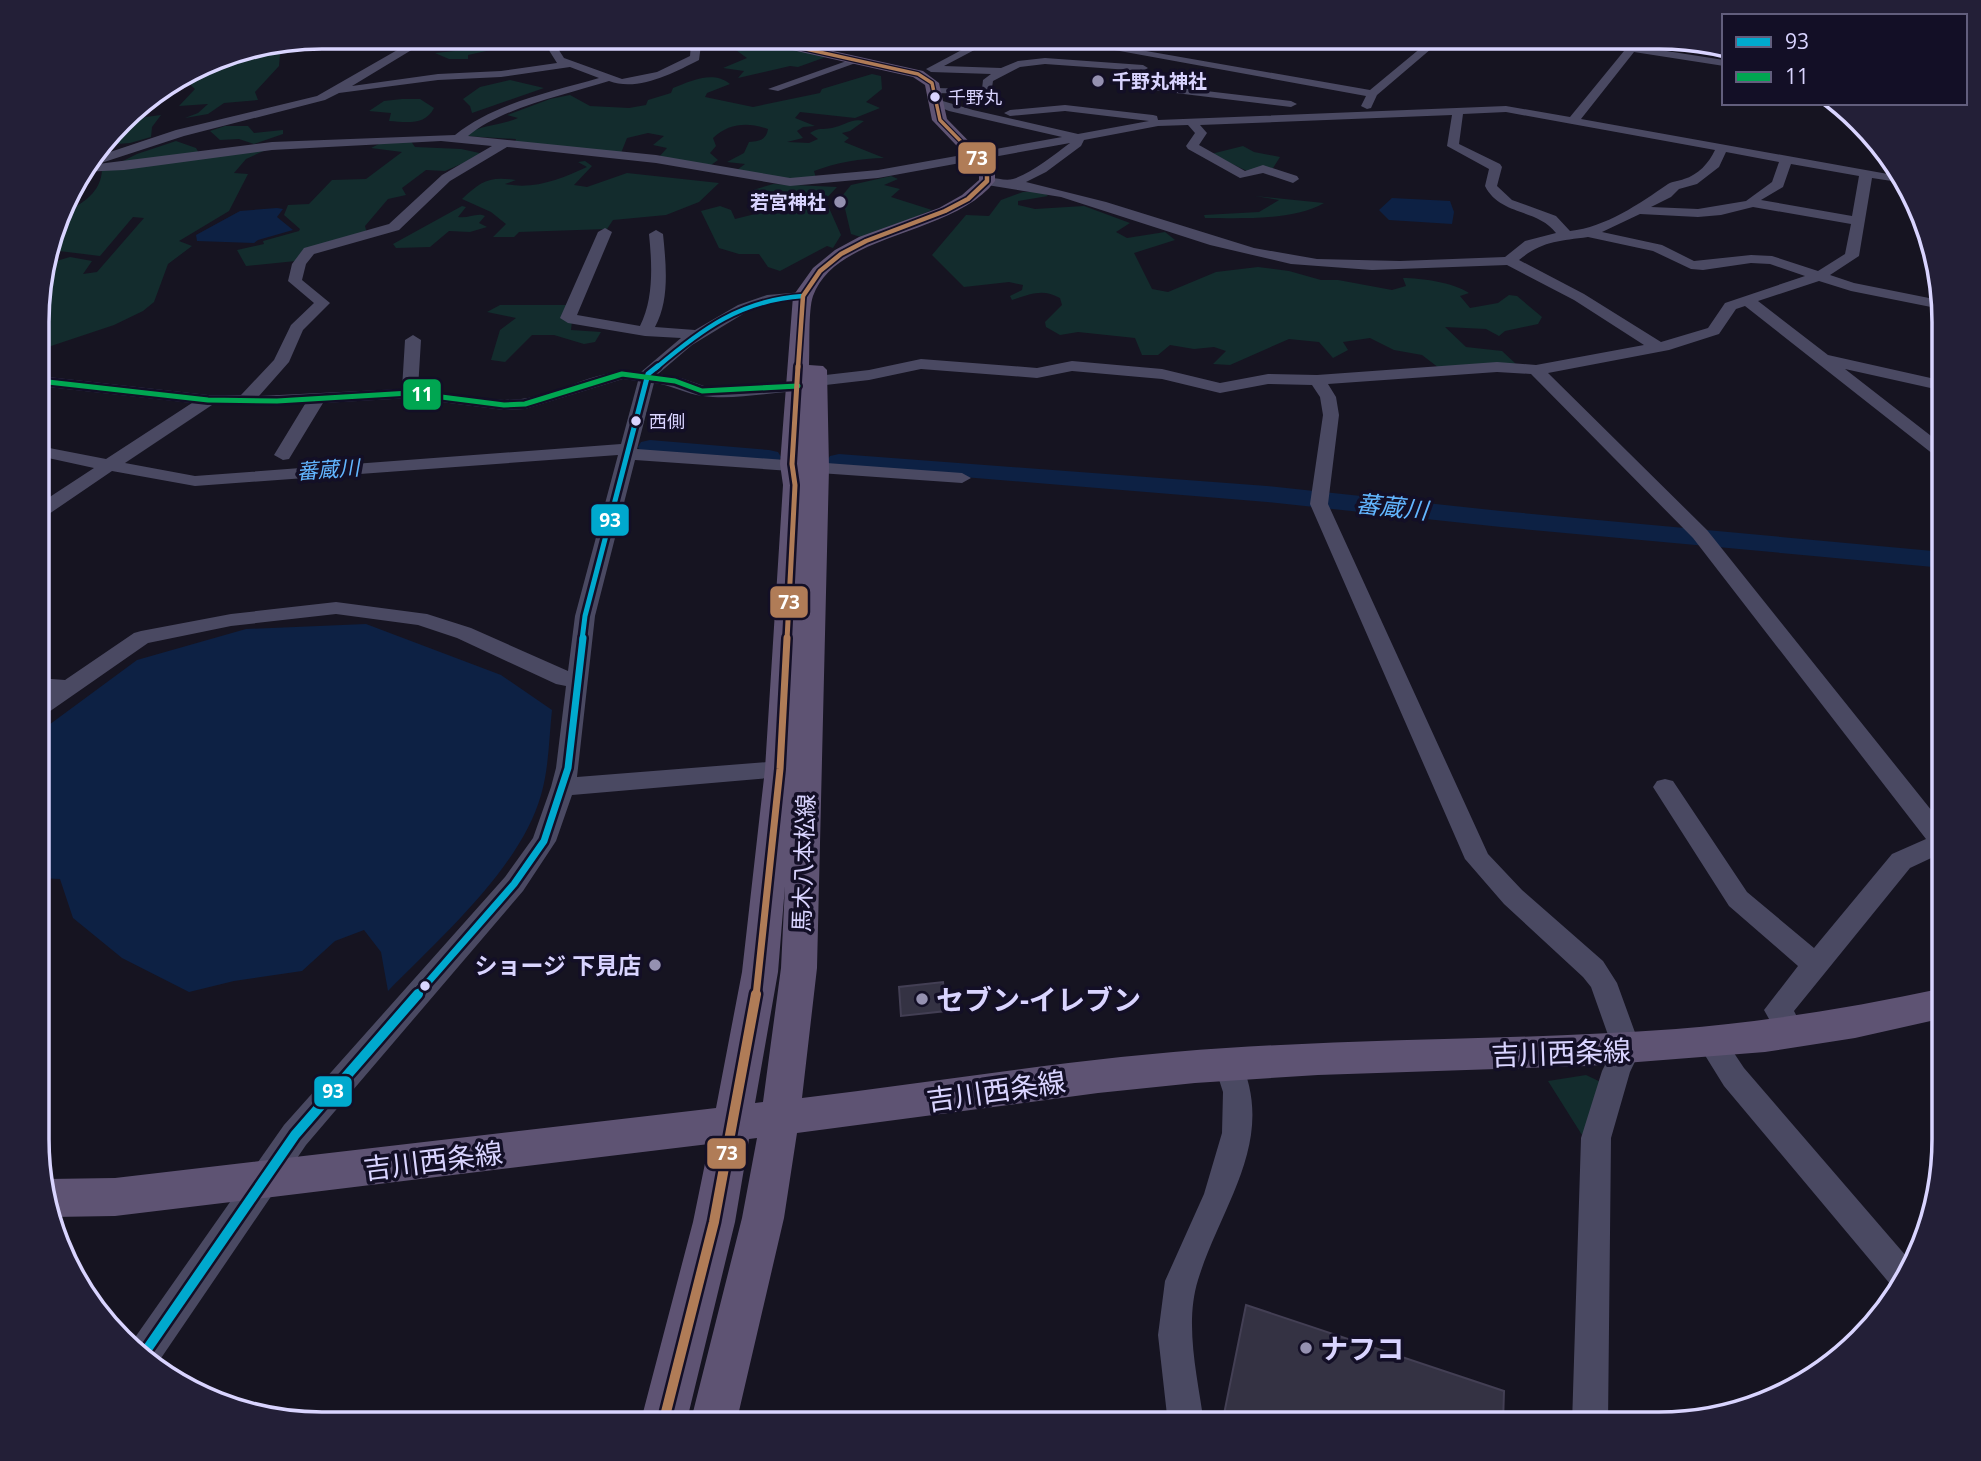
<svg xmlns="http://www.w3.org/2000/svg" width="1981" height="1461" viewBox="0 0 1981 1461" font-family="'Open Sans','Noto Sans JP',sans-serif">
	<rect width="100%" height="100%" fill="#161421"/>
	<path fill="#132c2d" d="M501 37H517L502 41 509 46 468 55V59H449L435 53 465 50 478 41Z
		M718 37H742L826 57 798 67 790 66 738 78 744 71 723 68 747 58 733 48 722 46 727 39Z
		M281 43 279 66 255 92 258 100 224 103 208 114 185 118 198 113 208 104 179 106 195 89 190 84 194 75 191 74 230 52Z
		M872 74 881 76 882 89 866 102 880 108 855 118 800 112 795 118 815 126 803 127 797 131 803 138 787 142 809 143 818 139 810 133C819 127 822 130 832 128 844 126 851 118 864 121L850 131 842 133 849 138 844 142 884 158C862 158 835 163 814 171L816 178 792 180 737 170 745 164 727 162 744 153 749 142C760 141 766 140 768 129 748 122 729 123 713 138L716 146 710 153 718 160 711 165 659 157 667 148 653 145 664 136 648 133 627 138 621 153 515 142 516 139 465 136C480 124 500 126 518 118L507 115 550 99 570 95 590 106 629 108 646 105 648 100 671 93 673 88C691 81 713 70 730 84L707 93 705 97 753 107 820 93 822 89Z
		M510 80 544 88 472 113 470 106 463 99 480 87Z
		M402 99H420L434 108C425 126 406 122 389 121L391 113 369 111 384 101Z
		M161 115 152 127 151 137 130 143 103 145 123 120Z
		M225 126H248L254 133 283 130V134L254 144 239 139 220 140 210 131Z
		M410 140 415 147 461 149 484 154 445 171 426 170 402 188 406 195 388 199 365 226 367 234 306 251 296 261 246 266 237 250 264 244 263 241 299 231 300 229 284 215 288 205 309 204 332 180 366 179 402 152 371 148 383 142Z
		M176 141 196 148 200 155 115 165 137 154Z
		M1243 146 1254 152 1280 157 1273 168 1249 172 1211 154Z
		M268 149 246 159 234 173 248 174 229 211 179 241 192 246 168 264 154 302 143 311 114 325 39 350V284L46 264 70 257 92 261 83 274 97 272 144 218 133 217 100 256 51 250 64 212C83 204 101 192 102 170Z
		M585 161 592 166 574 185 587 187 627 173 719 183 699 202 666 215 613 220 607 229 519 232 514 237H493L506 224 491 212 462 199C481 181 489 176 516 180L505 184C534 190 561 179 587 167L578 162Z
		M891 176 898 179 884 185 900 189 891 197 932 210 864 238 851 234 842 196 851 185Z
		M773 184 837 187 823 202 829 208 841 235 833 248 827 246 780 271 768 267 759 254H739L719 248 701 211 720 206 731 210 735 219 771 210 768 203 771 197H755L753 190Z
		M1023 192H1043L1048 196 1018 201V205L1035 209 1084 206 1130 223 1116 232 1127 238 1165 232 1175 240 1134 253 1152 289 1168 292 1216 272 1258 267 1289 271 1321 280H1338L1392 290 1406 286 1403 278C1421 278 1455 283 1469 293L1460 296 1470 308 1498 303 1509 295 1517 296 1542 317 1538 324 1505 331 1499 336 1486 329 1445 327 1466 347 1502 351 1516 364 1439 368 1422 355 1394 350 1370 338 1343 342 1348 350 1333 358 1319 342 1289 339 1230 365 1213 364 1226 351 1214 347 1194 349 1170 345 1158 355H1142L1135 338 1078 332 1060 335 1046 327 1045 322 1062 305 1060 298C1043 288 1030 294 1012 300L1010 296 1022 290 1023 285 1009 282 964 287 932 255 966 215 989 216 1001 200Z
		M1255 196 1324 203C1293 221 1240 218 1205 218L1204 215 1259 212 1279 200Z
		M462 206 466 207 458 217C468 219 477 212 485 216L479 223 487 227 470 232 449 231 430 247 396 248 393 244Z
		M500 305H568L572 321 571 330 601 332 595 342 584 344 554 335H532L505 362 491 360 500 330 516 318 487 312Z
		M1586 1075 1605 1084 1582 1135 1548 1081Z"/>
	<path fill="#0d2144" d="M1392 198 1450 201 1454 212 1452 224 1389 220 1379 210Z
		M277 208 283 209 277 217 293 230 258 240 254 243 197 241 196 235 240 211Z
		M366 624 501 675 552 710C549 737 549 768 541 795 521 867 440 938 388 991L381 952 364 930 335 941 302 971 234 981 189 992 122 958 73 918 60 879 38 878V733L137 660 246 629Z"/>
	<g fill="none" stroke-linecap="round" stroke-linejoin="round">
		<path fill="#0d2144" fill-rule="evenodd" d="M650 440 769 450 778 452 781 457 778 462 769 464 641 452 638 447 641 442Z
			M839 454 1267 486 1501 511 1944 552V568L1501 527 1267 502 830 466 827 461 830 456Z"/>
	</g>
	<path fill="#343243" stroke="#433f54" stroke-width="2" d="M943 982 946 1011 901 1016 899 987Z
		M1246 1305 1504 1391 1503 1424H1222Z"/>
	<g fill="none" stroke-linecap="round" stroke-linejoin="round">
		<path fill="#4a4962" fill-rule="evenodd" d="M420 37H433L352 86 438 74 501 71 557 63 545 44 547 37H557L555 44 564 58 622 79 657 72 690 56 691 44 697 37H708L701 45 699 60C673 73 638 92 609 81 565 95 503 107 468 136L656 155 790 178 878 170 1062 137 949 111 932 104V100L936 99 973 110 1078 134 1149 121 1065 111 1010 116 1004 113 1010 110 1065 105 1153 115 1157 116 1158 120 1506 106 1570 117 1624 51 1550 37H1577L1724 60V66L1634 52 1581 119 1899 176 1905 183 1872 178 1859 256 1830 275 1854 283 1939 300 1941 309 1851 291 1819 281 1758 301 1828 355 1944 381V391L1845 369 1944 446V459L1938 458 1745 306 1736 309 1719 334 1669 350 1548 373 1707 530 1944 826V852L1910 868 1794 1011 1806 1034 1802 1042 1792 1046 1782 1042 1764 1010 1798 966 1729 906 1653 787 1657 781 1665 779 1673 781 1747 892 1814 948 1892 854 1926 839 1693 538 1531 374 1497 372 1328 384 1336 397 1339 415 1328 504 1488 854 1522 890 1603 961 1617 983 1641 1049 1630 1072 1611 1138 1608 1424H1572L1581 1138 1602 1071 1613 1049 1591 987 1583 977 1504 904 1465 859 1310 504 1323 415 1320 397 1312 385 1268 384 1220 393 1162 379 1072 371 1037 378 921 369 869 380 817 386 809 381 817 376 869 370 921 359 1037 368 1072 361 1162 369 1220 383 1268 374 1317 375 1497 362 1536 365 1644 345 1574 300 1507 265 1372 270 1291 264 1210 245 1061 197 987 185 981 181C990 174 1002 182 1013 179 1034 172 1052 156 1070 143L878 178 790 186 656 163 507 147 450 181 399 230 314 254 306 264 302 280 330 303 303 330 289 362 259 396 402 389 405 340 413 335 421 340 418 389C451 393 488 403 521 399 563 394 599 366 641 372L681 338 645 336 568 323 560 318 598 232 605 228 612 232 577 315 640 326C654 298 652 264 649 234L656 230 663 234C666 264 670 300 655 327L695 330 738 305 767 295 803 292 810 296 803 300 774 302 748 311 692 345 658 374 681 378 704 386 721 387 798 381 806 386 798 391C767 393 733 400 703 396 686 394 671 385 654 383L637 449 962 473 971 478 962 483 635 460 595 616 577 777 780 761 788 763 792 769 788 775 780 777 572 795 556 841 523 891 306 1145 155 1367 134 1354 129 1346 284 1125 505 877 533 838 551 787 556 768 566 686 556 684 457 638 418 625 336 614 231 626 148 643 46 714 38 716V698L46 693 38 692V678L65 680 134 633 141 631 231 614 336 602 427 614 471 628 568 671 575 616 618 455 195 486 112 471 46 516 39 518V504L94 468 39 456V446L106 459 192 403 39 386V376L208 395H241L274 360 291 325 314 303 288 281 292 264 304 248 389 224 442 175 492 146 441 141 272 150 124 170 81 172 87 165 95 164 90 161 92 158 176 130 317 96ZM570 67 599 78C551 92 494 103 455 135L272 142 98 164 184 136 325 100 339 93 438 80 501 77ZM1506 112 1715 150C1709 163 1698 175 1684 179 1679 181 1673 181 1668 184 1639 204 1606 227 1570 231L1556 216 1512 200 1497 186 1502 167 1500 164 1459 144 1463 114ZM1452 115 1447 146 1489 169 1485 186C1500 216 1537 208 1556 233L1525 241 1505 257 1400 261 1317 259 1254 248 1106 202 1026 182 1046 172 1081 146 1084 140 1158 126 1188 125 1195 133 1186 146 1188 149 1240 178 1263 173 1293 183 1299 179 1297 176 1263 165 1245 171 1199 145 1207 133 1200 125ZM1726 152 1779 162 1772 182 1746 201 1698 209 1651 207 1671 197 1679 189 1697 184 1719 167ZM1791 164 1859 176 1852 216 1761 200 1783 187ZM1753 207 1851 224 1845 254 1818 271 1772 256 1751 255 1694 261 1662 245 1602 232 1640 214 1698 217 1721 215ZM1588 237 1653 251 1691 269 1703 270 1751 263 1770 264 1805 276 1725 303 1708 328 1661 342 1584 294 1519 260C1542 241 1559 241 1588 237ZM623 379 638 381 621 444 195 476 125 463 212 405 305 404 274 455 283 460 289 459 323 403 410 398 504 410 525 409Z
			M986 37H999L944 66 1001 68 1018 61 1045 58 1143 65 1148 68 1143 71 1045 64 1020 67 993 81 991 94 930 93 928 91 934 88 982 89 983 80 991 74 931 72 926 69Z
			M1043 37H1066L1370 90 1434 37H1445L1377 95 1371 108 1367 109 1361 106 1366 96Z
			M855 58 864 60 778 91 768 89Z
			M1155 85 1291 101 1297 104 1291 107 1151 90 1149 88Z
			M1712 1032 1722 1035 1744 1068 1913 1264 1896 1291 1724 1086 1698 1044 1702 1035Z
			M1228 1052 1238 1055C1279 1139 1222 1202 1198 1280 1184 1325 1198 1378 1204 1424H1168L1158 1335 1165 1281 1204 1194 1222 1133 1223 1092 1214 1064 1218 1055Z"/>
		<path fill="#5e5373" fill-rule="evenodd" d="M745 37H770L923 71 939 83 947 119 995 168V181C954 236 836 232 813 296 808 310 810 349 809 365L823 366 827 370 829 468 817 968 802 1098C943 1081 1084 1057 1226 1048 1376 1038 1526 1040 1676 1029 1766 1022 1855 1007 1944 988V1018L1855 1038 1765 1052 1587 1066 1318 1075 1195 1083 1098 1093 797 1133 784 1218 736 1424H690L742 1218 757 1138 749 1139 735 1222 686 1424H640L693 1222 709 1144 115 1216 53 1217 43 1181 48 1179 115 1178 716 1108 742 972 765 769 783 485 780 464 793 296 813 268 835 250 859 237 939 208 962 195 979 180V169L932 120 925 85 913 77 752 41ZM785 886 781 968 763 1102 755 1103 778 972Z"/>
		<defs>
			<path id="bus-1-far3" d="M656 368C702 329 741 300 803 296"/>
			<path id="bus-1-far2" d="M582 640 585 616 648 374 658 366"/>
			<path id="bus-1-far1" d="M416 996 514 884 544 841 568 768 583 638"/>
			<path id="bus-1" d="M141 1358 295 1135 418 994"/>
			<path id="bus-2" d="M39 381 208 400 277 401 410 393 504 405 525 404 622 374 675 381 702 391 798 386"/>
			<path id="bus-3-far4" d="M752 37 918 74 932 83 940 120 979 160"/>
			<path id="bus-3-far3" d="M798 368 803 296 820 271 841 254 866 241 945 211 968 199 987 181V168L977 158"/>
			<path id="bus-3-far2" d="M787 640 795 485 792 464 798 366"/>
			<path id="bus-3-far1" d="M756 996 780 769 787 638"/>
			<path id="bus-3" d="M663 1424 714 1222 756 994"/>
		</defs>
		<use href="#bus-1-far3" stroke="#130f26" stroke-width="8"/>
		<use href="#bus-1-far2" stroke="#130f26" stroke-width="10"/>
		<use href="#bus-1-far1" stroke="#130f26" stroke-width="12"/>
		<use href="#bus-1" stroke="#130f26" stroke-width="15"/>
		<use href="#bus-2" stroke="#130f26" stroke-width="10"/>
		<use href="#bus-3-far4" stroke="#130f26" stroke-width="6"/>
		<use href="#bus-3-far3" stroke="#130f26" stroke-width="8"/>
		<use href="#bus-3-far2" stroke="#130f26" stroke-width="10"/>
		<use href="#bus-3-far1" stroke="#130f26" stroke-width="12"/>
		<use href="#bus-3" stroke="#130f26" stroke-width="15"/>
		<use href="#bus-1-far3" stroke="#00a9ce" stroke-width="4.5"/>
		<use href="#bus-1-far2" stroke="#00a9ce" stroke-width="5"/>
		<use href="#bus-1-far1" stroke="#00a9ce" stroke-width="7"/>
		<use href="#bus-1" stroke="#00a9ce" stroke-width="10"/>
		<use href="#bus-2" stroke="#00a651" stroke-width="5"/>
		<use href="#bus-3-far4" stroke="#b07c57" stroke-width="3.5"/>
		<use href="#bus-3-far3" stroke="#b07c57" stroke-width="4.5"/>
		<use href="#bus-3-far2" stroke="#b07c57" stroke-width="5"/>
		<use href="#bus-3-far1" stroke="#b07c57" stroke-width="7"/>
		<use href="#bus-3" stroke="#b07c57" stroke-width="10"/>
	</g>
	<g fill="#9591b1" stroke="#130f26" stroke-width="2.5">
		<circle cx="1098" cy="81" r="7"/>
		<circle cx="840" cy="202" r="7"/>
		<circle cx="655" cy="965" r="7"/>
		<circle cx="922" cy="999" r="7"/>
		<circle cx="1306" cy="1348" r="7"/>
	</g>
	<g fill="#d9d4ff" stroke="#130f26" stroke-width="2.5">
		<circle cx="935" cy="97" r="6"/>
		<circle cx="636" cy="421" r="6"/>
		<circle cx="425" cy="986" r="6"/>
	</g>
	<g text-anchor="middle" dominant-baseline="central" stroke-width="7" stroke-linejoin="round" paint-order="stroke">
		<g font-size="18" fill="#d9d4ff" stroke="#130f26" text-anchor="start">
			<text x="948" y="97">千野丸</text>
			<text x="649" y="421">西側</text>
		</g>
		<g font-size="19" font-weight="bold" fill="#d9d4ff" stroke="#130f26" text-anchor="start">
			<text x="1112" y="81">千野丸神社</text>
			<text x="826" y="202" text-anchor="end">若宮神社</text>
		</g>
		<g font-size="21" font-style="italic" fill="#62b6ff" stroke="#130f26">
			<text transform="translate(328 469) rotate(-4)">蕃蔵川</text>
		</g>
		<g font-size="23" fill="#d9d4ff" stroke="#130f26">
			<text transform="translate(803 863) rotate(-88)">馬木八本松線</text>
		</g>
		<g font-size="23" font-weight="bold" fill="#d9d4ff" stroke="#130f26" text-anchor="end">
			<text x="641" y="965">ショージ 下見店</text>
		</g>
		<g font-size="24" font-style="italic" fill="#62b6ff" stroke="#130f26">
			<text transform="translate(1392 506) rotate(6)">蕃蔵川</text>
		</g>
		<g font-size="28" font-weight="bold" fill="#d9d4ff" stroke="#130f26" text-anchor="start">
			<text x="936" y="999">セブン-イレブン</text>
			<text x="1320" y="1348">ナフコ</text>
		</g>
		<g font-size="28" fill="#d9d4ff" stroke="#130f26">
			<text transform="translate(1561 1052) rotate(-2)">吉川西条線</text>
			<text transform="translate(996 1090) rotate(-8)">吉川西条線</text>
			<text transform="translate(433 1160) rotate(-7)">吉川西条線</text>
		</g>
	</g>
	<path d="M0 0H1981V1461H0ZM322 49H1659A273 273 0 0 1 1932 322V1139A273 273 0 0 1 1659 1412H322A273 273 0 0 1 49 1139V322A273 273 0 0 1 322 49Z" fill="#231f37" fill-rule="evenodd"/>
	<path fill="none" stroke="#d9d4ff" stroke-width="3.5" d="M322 49H1659A273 273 0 0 1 1932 322V1139A273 273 0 0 1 1659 1412H322A273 273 0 0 1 49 1139V322A273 273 0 0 1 322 49Z"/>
	<g stroke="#130f26" stroke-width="2.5">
		<rect x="957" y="141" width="40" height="34" rx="7" fill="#b07c57"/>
		<rect x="402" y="378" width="40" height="33" rx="7" fill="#00a651"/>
		<rect x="590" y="503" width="40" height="34" rx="7" fill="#00a9ce"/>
		<rect x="769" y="585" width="40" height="34" rx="7" fill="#b07c57"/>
		<rect x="313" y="1075" width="40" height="33" rx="7" fill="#00a9ce"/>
		<rect x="706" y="1137" width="41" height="33" rx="7" fill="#b07c57"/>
	</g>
	<g font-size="19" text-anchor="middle" font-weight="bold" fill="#fff">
		<text x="977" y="165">73</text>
		<text x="422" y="401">11</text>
		<text x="610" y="527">93</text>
		<text x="789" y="609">73</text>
		<text x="333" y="1098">93</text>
		<text x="727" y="1160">73</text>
	</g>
	<rect x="1722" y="14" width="245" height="91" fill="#130f26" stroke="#625e7d" stroke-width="2"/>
	<rect x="1736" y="37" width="35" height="10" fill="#00a9ce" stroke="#625e7d" stroke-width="2"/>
	<text x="1785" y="49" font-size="21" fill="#d9d4ff">93</text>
	<rect x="1736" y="72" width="35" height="10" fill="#00a651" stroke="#625e7d" stroke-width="2"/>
	<text x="1785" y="84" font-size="21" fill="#d9d4ff">11</text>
</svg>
